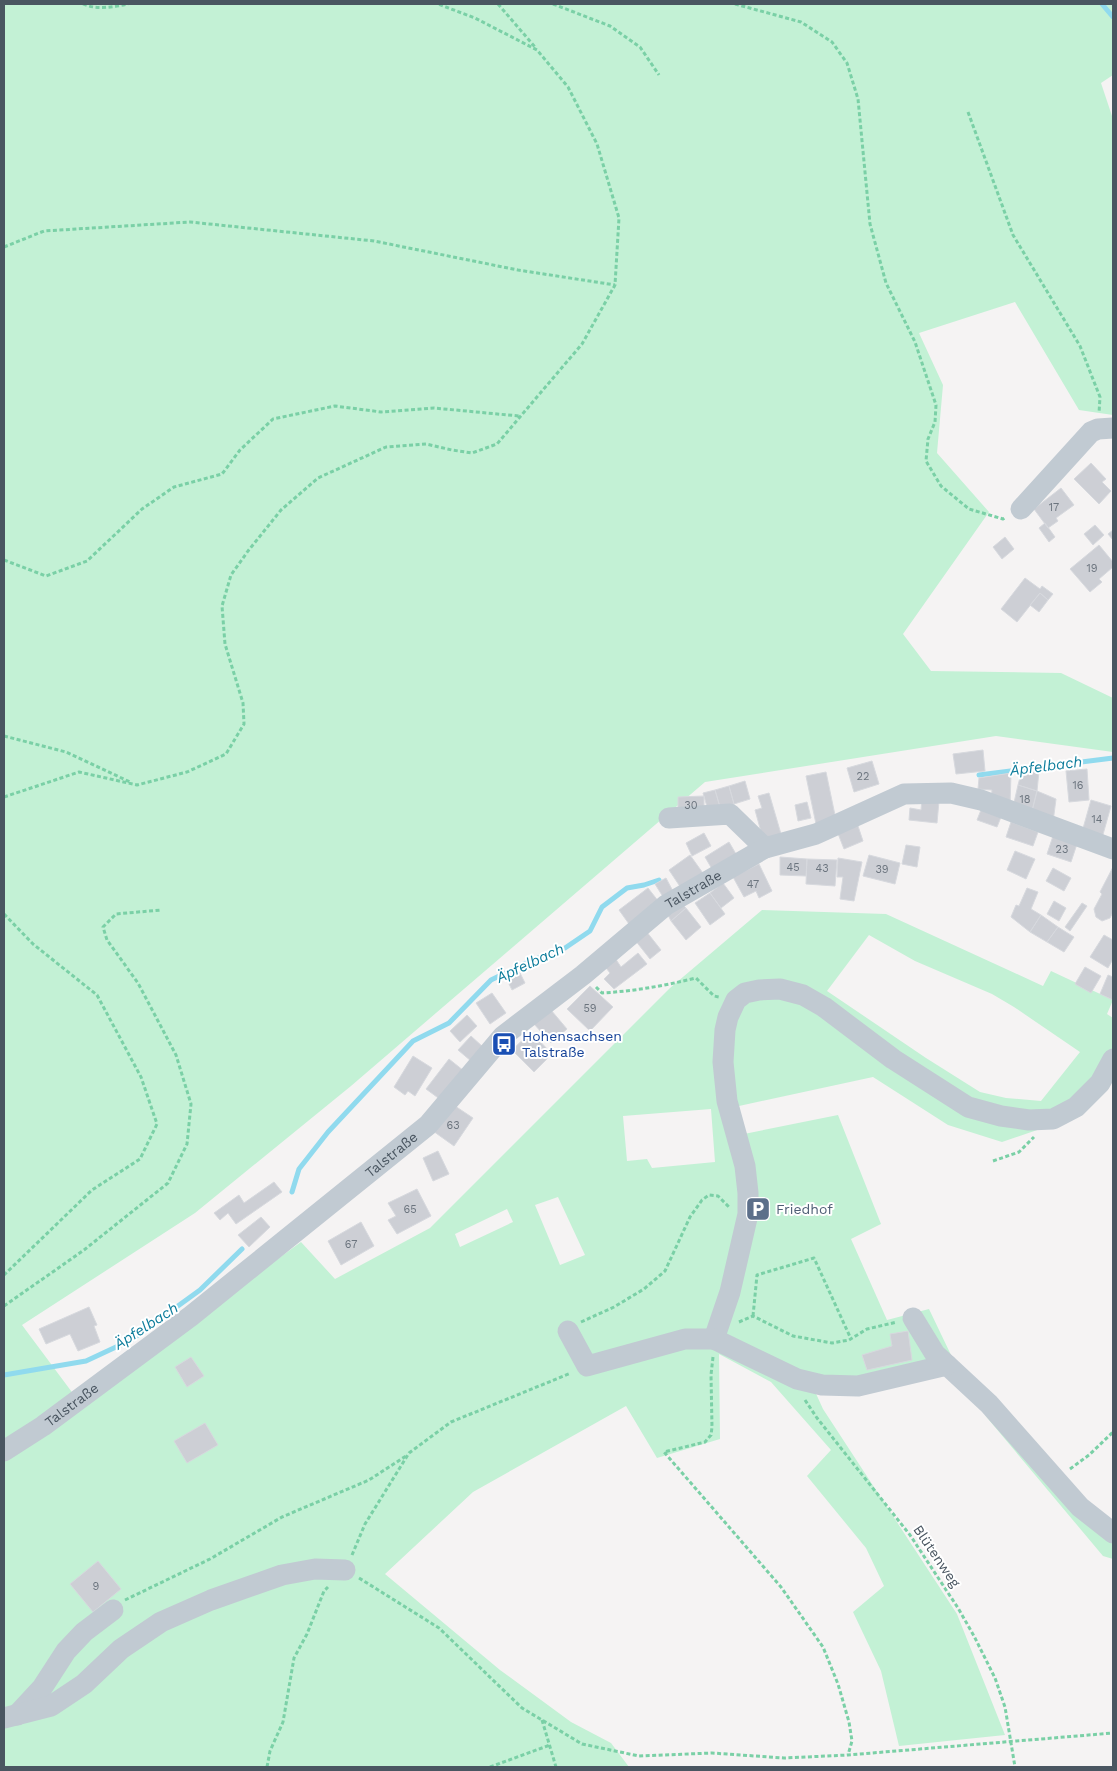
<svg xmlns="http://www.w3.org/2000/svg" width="1117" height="1771" viewBox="0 0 1117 1771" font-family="'Work Sans',sans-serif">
	<rect width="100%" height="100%" fill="#f5f3f3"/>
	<path fill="#c3f1d5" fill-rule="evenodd" d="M4 4H1113V75L1101 83 1113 119V415L1079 410 1015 302 919 333 943 385 937 453 989 512 903 634 931 671 1061 673 1113 698V752L996 736 705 782 351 1086 195 1213 22 1325 80 1403 301 1242 335 1279 430 1228 670 988 762 910 886 914 1043 986 1051 971 1113 1000 1107 1014 1113 1018V1074L1049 1126 1002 1142 948 1125 873 1077 739 1106 744 1134 838 1115 881 1224 851 1239 887 1320 929 1309 951 1355 859 1381 807 1374 823 1409 957 1614 1005 1735 899 1746 881 1671 853 1612 884 1586 866 1548 807 1476 831 1450 771 1382 719 1354 720 1439 657 1458 626 1406 473 1492 385 1574 500 1670 571 1722 611 1743 629 1767H4ZM869 935 915 961 992 994 1014 1007 1080 1052 1041 1101 1006 1098 980 1092 926 1058 827 991ZM711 1109 715 1162 652 1168 647 1159 627 1161 623 1116ZM558 1197 585 1255 560 1265 535 1205ZM507 1209 513 1222 460 1247 455 1234Z
		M984 1414 1113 1542V1559L1103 1556Z"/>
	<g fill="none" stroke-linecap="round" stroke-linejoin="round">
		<path stroke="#90daee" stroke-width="5" d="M1102 4 1113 17
			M979 775 1113 758
			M292 1192 299 1169 328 1132 413 1041 449 1023 491 980 530 961 565 948 590 931 602 907 627 888 644 885 659 880
			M4 1375 86 1361 131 1340 200 1290 242 1249"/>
	</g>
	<path fill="#cdcfd5" stroke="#d7d9de" d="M1091 463 1106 479 1102 482 1111 491 1099 504 1074 479Z
		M1061 488 1074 505 1056 518 1058 521 1048 528 1034 509Z
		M1045 523 1055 537 1049 542 1039 528Z
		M1095 525 1104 535 1093 545 1084 534Z
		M1113 530V540L1108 534Z
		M1005 537 1014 549 1002 559 993 547Z
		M1099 545 1113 562V567L1099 579 1102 582 1090 592 1070 569Z
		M1025 578 1040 589 1042 586 1053 594 1048 600 1040 593 1017 622 1001 609Z
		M1040 593 1048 600 1039 612 1030 605Z
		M983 750 985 771 956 774 953 754Z
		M872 761 879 784 854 792 847 768Z
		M1087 769 1089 800 1069 802 1066 771Z
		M1039 771 1037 791 1018 785 1021 774Z
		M826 772 836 820 816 824 806 776Z
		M1011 773 1010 806 991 801 992 790 978 789 979 778Z
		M745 781 750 799 734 804 729 786Z
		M1018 785 1037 791 1031 815 1013 807Z
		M729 786 734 804 720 807 715 790Z
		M715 790 720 807 708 810 703 793Z
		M1037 791 1056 799 1053 822 1031 815Z
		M769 793 781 834 763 839 755 810 762 808 758 796Z
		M704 796V812L678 813V797Z
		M922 799 939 801 937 823 909 820 910 808 921 810Z
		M1091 800 1111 806 1102 838 1082 832Z
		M807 802 811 818 798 821 795 805Z
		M981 810 1001 817 997 827 977 820Z
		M1011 822 1038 832 1033 846 1006 837Z
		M857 823 863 841 844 849 837 831Z
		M704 833 711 846 692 856 686 843Z
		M1053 836 1077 844 1071 862 1047 854Z
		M729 842 736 854 712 869 705 857Z
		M906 845 920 847 917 867 902 864Z
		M1015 851 1035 859 1026 879 1007 870Z
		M690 855 705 876 683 891 669 870Z
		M869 855 900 863 895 884 863 876Z
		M780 857 807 859 806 876 780 875Z
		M838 858 862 862 854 901 840 899 843 877H837Z
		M807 859 837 860 835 886 806 884Z
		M759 864 772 891 759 898 756 891 744 897 733 877Z
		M1113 867V912L1110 918 1102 921 1096 917 1094 909 1102 894 1100 892Z
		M1053 868 1071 878 1064 891 1046 881Z
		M666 878 675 895 665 900 655 884Z
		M723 883 734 898 721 908 710 893Z
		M648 888 659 902 629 924 619 910Z
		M1027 888 1038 892 1031 909 1041 915 1030 932 1011 917 1016 905 1019 906Z
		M710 893 725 914 710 925 695 903Z
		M1054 901 1066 908 1059 921 1047 914Z
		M680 902 686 908 671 921 667 913Z
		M1082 903 1087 906 1070 931 1065 927Z
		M686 908 701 927 686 940 671 921Z
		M1041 915 1058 927 1047 942 1030 932Z
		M1058 927 1074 937 1064 952 1047 942Z
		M646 931 661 950 650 959 635 940Z
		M1104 935 1113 940V959L1108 968 1090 957Z
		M638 953 647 964 614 989 604 979 610 973 603 964 615 958 621 967Z
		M1085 967 1101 976 1091 993 1075 984Z
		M519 971 525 983 512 990 506 978Z
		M1108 975 1113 977V1000L1100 994Z
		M590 986 613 1007 590 1031 567 1009Z
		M492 993 506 1013 490 1024 476 1003Z
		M551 1010 567 1029 551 1043 534 1024Z
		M467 1015 477 1026 460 1042 450 1031Z
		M531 1032 552 1054 534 1072 512 1050Z
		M471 1036 483 1047 471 1061 458 1050Z
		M413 1056 432 1068 415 1096 408 1091 405 1095 394 1087Z
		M449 1059 464 1071 441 1100 426 1089Z
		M452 1104 473 1118 454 1146 433 1131Z
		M438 1151 449 1174 433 1181 423 1158Z
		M274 1182 282 1192 236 1224 228 1213 220 1220 214 1213 239 1195 244 1203Z
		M417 1189 431 1216 397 1234 388 1220 396 1216 388 1203Z
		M261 1217 270 1227 249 1247 238 1235Z
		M361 1222 374 1246 341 1265 328 1241Z
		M89 1307 97 1325 94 1326 100 1342 78 1351 70 1334 46 1344 39 1329Z
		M908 1331 912 1360 867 1370 862 1355 892 1346 890 1334Z
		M191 1357 204 1376 187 1387 175 1367Z
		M205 1423 218 1445 187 1463 174 1441Z
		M98 1561 121 1589 93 1612 70 1584Z"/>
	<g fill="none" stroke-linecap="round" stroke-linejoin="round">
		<path stroke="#7ad0a6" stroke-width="3" stroke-dasharray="4 2.5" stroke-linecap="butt" d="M83 4C96 10 114 7 128 4
			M498 4 535 47
			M553 4 610 26 640 47 659 75
			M735 4 801 22 832 42 847 63 858 99 870 224 886 283 915 342 936 405 935 422 928 439 926 461 941 486 969 509 1003 519 1006 517
			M968 112 1013 235 1080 346 1100 397 1099 413
			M4 247 44 231 190 222 374 241 518 270 615 285
			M4 560 46 576 87 561 142 509 174 487 222 474 240 450 273 419 335 406 381 412 434 408 519 416
			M4 736 66 752 130 782
			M4 797 79 772 137 785 187 772 226 754 244 724 243 703 225 644 222 606 231 575 248 551 281 510 318 478 386 447 426 444 452 450 472 453 497 444 582 344 615 285 619 218 597 144 568 87 537 50 475 18 438 4
			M4 914 33 944 97 995 141 1077 157 1124 140 1159 92 1190 4 1275
			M596 987 602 993C635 991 663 986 696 978L714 996 719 997
			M993 1161 1019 1152 1034 1137
			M4 1306 84 1250 168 1183 187 1144 191 1104 176 1055 138 983 107 940 103 927 116 914 161 910
			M753 1316 757 1275 814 1258 851 1339
			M581 1322 614 1307 644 1289 665 1271 690 1217 702 1200 709 1195 718 1196 730 1208
			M739 1322 753 1316 793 1336 832 1343 849 1340 867 1329 897 1322
			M713 1357 711 1375 712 1427 711 1435 705 1442 664 1452 781 1587 823 1647 838 1684 849 1722 852 1741 848 1755
			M805 1400 817 1418 910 1535 958 1608 974 1636 995 1678 1005 1707 1015 1767
			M1070 1469 1089 1455 1113 1432
			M352 1555 365 1524 409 1453 451 1422 571 1373
			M359 1578 439 1628 522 1708 582 1744 639 1756 712 1753 784 1758 848 1755 1113 1733
			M125 1600 210 1559 282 1517 369 1480 406 1456
			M542 1720 556 1767
			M267 1767 270 1751 283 1722 294 1658 307 1634 324 1591 328 1587
			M490 1767 550 1745"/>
		<g stroke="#c1cad2" stroke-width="21">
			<path d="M1021 509 1091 432 1098 429 1113 428"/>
			<path d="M669 818 730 814 765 848"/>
			<path d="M1113 1059 1100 1083 1076 1107 1053 1119 1029 1120 1001 1116 968 1107 893 1059 824 1007 803 995 780 989 759 990 745 993 736 1000 728 1017 725 1030 723 1062 727 1101 745 1166 748 1193V1214L730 1292 714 1339 797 1379 822 1385 858 1386 947 1365 989 1404 1080 1507 1113 1533"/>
			<path d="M913 1318 935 1354 947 1365"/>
			<path d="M568 1331 587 1366 685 1339H714"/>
			<path id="s1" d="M4 1451 43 1426 191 1316 428 1125 503 1036 583 975 666 905 765 848 816 834 904 794 951 793 981 800 1113 849"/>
			<path d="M17 1715 42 1688 66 1651 84 1632 113 1610"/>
			<path d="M4 1718 51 1706 84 1684 121 1649 161 1622 211 1600 282 1575 315 1569 345 1570"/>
		</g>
	</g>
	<defs>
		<symbol id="bus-square" viewBox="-11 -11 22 22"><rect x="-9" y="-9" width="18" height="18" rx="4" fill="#1a4fb4" stroke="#fff"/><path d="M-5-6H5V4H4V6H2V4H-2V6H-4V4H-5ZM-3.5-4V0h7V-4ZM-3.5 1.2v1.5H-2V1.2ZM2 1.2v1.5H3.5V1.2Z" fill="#fff"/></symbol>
		<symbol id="parking-square" viewBox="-11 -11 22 22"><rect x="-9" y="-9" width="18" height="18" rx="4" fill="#5c6f8a" stroke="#fff"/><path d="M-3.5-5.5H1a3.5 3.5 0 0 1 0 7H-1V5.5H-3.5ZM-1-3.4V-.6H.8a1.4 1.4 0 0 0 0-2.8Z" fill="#fff"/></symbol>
	</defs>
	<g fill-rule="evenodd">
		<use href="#bus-square" x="490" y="1030" width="28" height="28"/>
		<use href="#parking-square" x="744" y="1195" width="28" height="28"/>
	</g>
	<g text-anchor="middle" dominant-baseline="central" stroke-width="4" stroke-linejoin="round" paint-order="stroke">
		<g font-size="11" fill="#6b747e">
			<text x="1054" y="507">17</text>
			<text x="1092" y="568">19</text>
			<text x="863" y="776">22</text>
			<text x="1078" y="785">16</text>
			<text x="1025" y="799">18</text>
			<text x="691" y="805">30</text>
			<text x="1097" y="819">14</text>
			<text x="1062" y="849">23</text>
			<text x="793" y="867">45</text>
			<text x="822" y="868">43</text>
			<text x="882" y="869">39</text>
			<text x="753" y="884">47</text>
			<text x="590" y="1008">59</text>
			<text x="453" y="1125">63</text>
			<text x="410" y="1209">65</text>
			<text x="351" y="1244">67</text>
			<text x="96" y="1586">9</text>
		</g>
		<g font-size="14" fill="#4a5661" stroke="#fff">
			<text stroke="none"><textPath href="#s1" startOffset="892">Talstraße</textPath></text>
			<text stroke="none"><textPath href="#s1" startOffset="488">Talstraße</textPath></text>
			<text stroke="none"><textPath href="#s1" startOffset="82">Talstraße</textPath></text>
			<text transform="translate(937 1556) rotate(56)">Blütenweg</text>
		</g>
		<g font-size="14" fill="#164399" stroke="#fff" text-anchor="start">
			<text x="522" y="1036">Hohensachsen<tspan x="522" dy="16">Talstraße</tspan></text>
		</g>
		<g font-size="14" fill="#4e5e75" stroke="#fff" text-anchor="start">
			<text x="776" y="1209">Friedhof</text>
		</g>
		<g font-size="15" font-style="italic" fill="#0c7c9b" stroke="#fff">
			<text transform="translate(1046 766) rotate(-7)">Äpfelbach</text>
			<text transform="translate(530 963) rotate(-25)">Äpfelbach</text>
			<text transform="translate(146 1326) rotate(-33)">Äpfelbach</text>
		</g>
	</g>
	<rect width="1117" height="1771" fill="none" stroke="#4a5661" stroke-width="10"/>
</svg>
